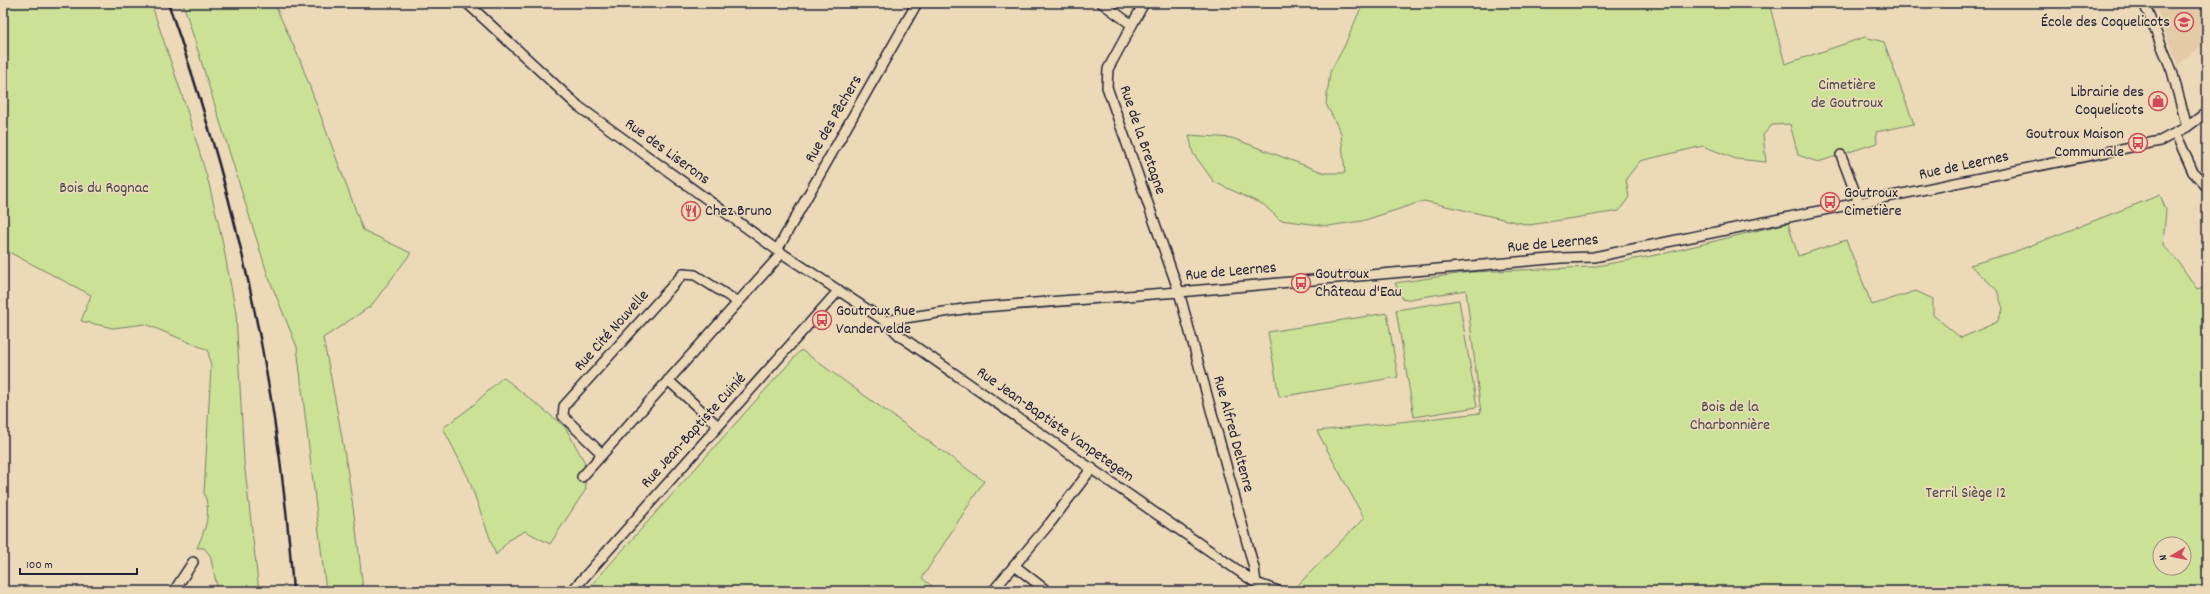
<svg xmlns="http://www.w3.org/2000/svg" width="2210" height="594" viewBox="0 0 2210 594" font-family="Dekko,sans-serif">
	<rect width="100%" height="100%" fill="#ecd9b7"/>
	<filter id="ink" filterUnits="userSpaceOnUse"><feTurbulence type="fractalNoise" baseFrequency=".025" numOctaves="2"/><feDisplacementMap in="SourceGraphic" scale="8" xChannelSelector="R" yChannelSelector="G"/><feConvolveMatrix kernelMatrix="1 2 1 2 8 2 1 2 1" color-interpolation-filters="sRGB"/></filter>
	<g filter="url(#ink)">
		<path fill="#e3cba8" d="M2154 3H2207V41L2178 65Z"/>
		<path fill="#cae196" stroke="#768268" fill-rule="evenodd" d="M3 3H151L186 107 209 184 222 239 236 313 244 461 259 591H218L210 555 204 548H197C205 529 212 514 204 493L211 367 208 350 145 324 113 328 81 321 91 295 3 249Z
			M183 3H274L300 60 363 230 411 253 371 306 323 338C340 422 355 505 363 591H326L297 347 268 276Z
			M1363 3H1769L1785 64 1865 37 1884 42 1914 124 1876 132 1877 143 1818 162 1798 155 1790 124 1772 125 1763 135 1766 162 1736 159 1703 146 1640 161 1626 179 1629 197 1619 211 1529 225 1424 201 1362 221 1328 226 1280 220 1264 205 1214 182 1193 153 1189 135 1232 138 1325 173H1345L1341 133 1326 104 1330 72 1344 47Z
			M2160 195 2166 210 2163 245 2178 261 2197 289 2207 286V591H1292L1364 518 1317 431 1481 413 1466 290 1403 300 1395 283 1471 272 1591 267 1662 254 1788 223 1798 256 1846 240 1872 305 1916 291 1933 299V315L1961 338 1997 322 2003 309 1997 290 1970 265 2014 252ZM2160 544H2184V568H2160Z
			M1459 300 1477 407 1414 417 1396 310Z
			M1387 313 1398 377 1279 397 1268 332Z
			M801 350 984 481 922 578 938 591H586Z
			M503 377 565 427 584 461 586 489 550 544 525 531 510 539 496 555 468 477 443 428 471 407Z"/>
		<g fill="none" stroke-linecap="round" stroke-linejoin="round">
			<defs>
				<path id="minor" d="M467 3 578 106 777 250 885 321 900 336 1256 583 1278 591
					M1102 3 1132 25
					M1144 3 1108 69 1107 87 1179 292 1254 568 1256 583
					M2144 3 2172 71 2187 127
					M2176 134 2193 172 2207 187
					M1841 155 1859 203
					M777 250 917 3
					M885 321 970 308 1179 292 1561 258 1594 257 2160 141 2187 127 2207 112
					M668 380 718 426
					M602 454 563 416 564 406 683 274 695 275 738 302
					M582 477 782 253
					M1015 566 1047 591
					M174 591 193 562
					M572 591 839 290
					M993 591 1050 523 1092 468"/>
			</defs>
			<use href="#minor" stroke="#22223b" stroke-width="12"/>
			<use href="#minor" stroke="#ecd9b7" stroke-width="9"/>
			<path stroke="#22223b" stroke-width="2.5" d="M168 3C235 192 280 391 293 591"/>
		</g>
	</g>
	<defs>
		<symbol id="school-ring" viewBox="-11 -11 22 22"><circle r="9.5" fill="#ecd9b7" stroke="#d1495b" stroke-width="1.5"/><path d="M0-5L7-2L0 1L-7-2ZM-4 1L0 2.5L4 1V4Q0 6-4 4Z" fill="#d1495b"/></symbol>
		<symbol id="shop-ring" viewBox="-11 -11 22 22"><circle r="9.5" fill="#ecd9b7" stroke="#d1495b" stroke-width="1.5"/><path d="M-5-2.5h2.3a2.7 3.5 0 0 1 5.4 0H5L5.5 6h-11ZM-1.5-2.5h3a1.5 2.3 0 0 0-3 0Z" fill="#d1495b"/></symbol>
		<symbol id="bus-ring" viewBox="-11 -11 22 22"><circle r="9.5" fill="#ecd9b7" stroke="#d1495b" stroke-width="1.5"/><path d="M-5-6H5V4H4V6H2V4H-2V6H-4V4H-5ZM-3.5-4V0h7V-4ZM-3.5 1.2v1.5H-2V1.2ZM2 1.2v1.5H3.5V1.2Z" fill="#d1495b"/></symbol>
		<symbol id="restaurant-ring" viewBox="-11 -11 22 22"><circle r="9.5" fill="#ecd9b7" stroke="#d1495b" stroke-width="1.5"/><path d="M-5-6h1v4h1v-4h1v4h1v-4h1v5L-1.5 .5V6h-2V.5L-5-1ZM5-6V6H3V1.5H1.5Q1.5-4 5-6Z" fill="#d1495b"/></symbol>
	</defs>
	<g fill-rule="evenodd">
		<use href="#school-ring" x="2173" y="11" width="22" height="22"/>
		<use href="#shop-ring" x="2147" y="90" width="22" height="22"/>
		<use href="#bus-ring" x="2127" y="132" width="22" height="22"/>
		<use href="#bus-ring" x="1819" y="191" width="22" height="22"/>
		<use href="#restaurant-ring" x="680" y="200" width="22" height="22"/>
		<use href="#bus-ring" x="1290" y="272" width="22" height="22"/>
		<use href="#bus-ring" x="811" y="309" width="22" height="22"/>
	</g>
	<g text-anchor="middle" dominant-baseline="central" stroke-width="3.5" stroke-linejoin="round" paint-order="stroke">
		<g font-size="16" fill="#22223b" stroke="#ecd9b7" text-anchor="start">
			<text x="2170" y="22" text-anchor="end">École des Coquelicots</text>
			<text x="2144" y="92" text-anchor="end">Librairie des<tspan x="2144" dy="18">Coquelicots</tspan></text>
			<text x="2124" y="134" text-anchor="end">Goutroux Maison<tspan x="2124" dy="18">Communale</tspan></text>
			<text x="1844" y="193">Goutroux<tspan x="1844" dy="18">Cimetière</tspan></text>
			<text x="705" y="211">Chez Bruno</text>
			<text x="1315" y="274">Goutroux<tspan x="1315" dy="18">Château d'Eau</tspan></text>
			<text x="836" y="311">Goutroux Rue<tspan x="836" dy="18">Vandervelde</tspan></text>
		</g>
		<g font-size="16" fill="#44484d" stroke="#ecd9b7">
			<text x="1847" y="85">Cimetière<tspan x="1847" dy="18">de Goutroux</tspan></text>
			<text x="104" y="188">Bois du Rognac</text>
			<text x="1730" y="407">Bois de la<tspan x="1730" dy="18">Charbonnière</tspan></text>
			<text x="1966" y="493">Terril Siège 12</text>
		</g>
		<g font-size="16" fill="#22223b" stroke="#ecd9b7">
			<text transform="translate(834 119) rotate(-60)">Rue des Pêchers</text>
			<text transform="translate(1142 140) rotate(71)">Rue de la Bretagne</text>
			<text transform="translate(667 152) rotate(36)">Rue des Liserons</text>
			<text transform="translate(1964 166) rotate(-12)">Rue de Leernes</text>
			<text transform="translate(1553 244) rotate(-5)">Rue de Leernes</text>
			<text transform="translate(1231 272) rotate(-5)">Rue de Leernes</text>
			<text transform="translate(612 331) rotate(-48)">Rue Cité Nouvelle</text>
			<text transform="translate(1055 425) rotate(35)">Rue Jean-Baptiste Vanpetegem</text>
			<text transform="translate(694 431) rotate(-48)">Rue Jean-Baptiste Cuinié</text>
			<text transform="translate(1233 434) rotate(75)">Rue Alfred Deltenre</text>
		</g>
	</g>
	<rect width="2210" height="594" fill="none" stroke="#ecd9b7" stroke-width="16"/>
	<rect x="8" y="8" width="2194" height="578" fill="none" stroke="#22223b" stroke-width="1.5" filter="url(#ink)"/>
	<g transform="translate(2172 556) rotate(260)"><circle r="19" fill="#ecd9b7" stroke="#9b9085"/>
	<path d="M0-3L7 15L0 10L-7 15Z" fill="#d1495b"/>
	<text y="-6" font-size="11" font-weight="bold" text-anchor="middle" fill="#22223b">N</text>
	</g>
	<path d="M20 568v6h117v-6" fill="none" stroke="#22223b" stroke-width="2"/>
	<text x="26" y="568" font-size="12" fill="#22223b" stroke="#ecd9b7" stroke-width="3" paint-order="stroke">100 m</text>
</svg>
